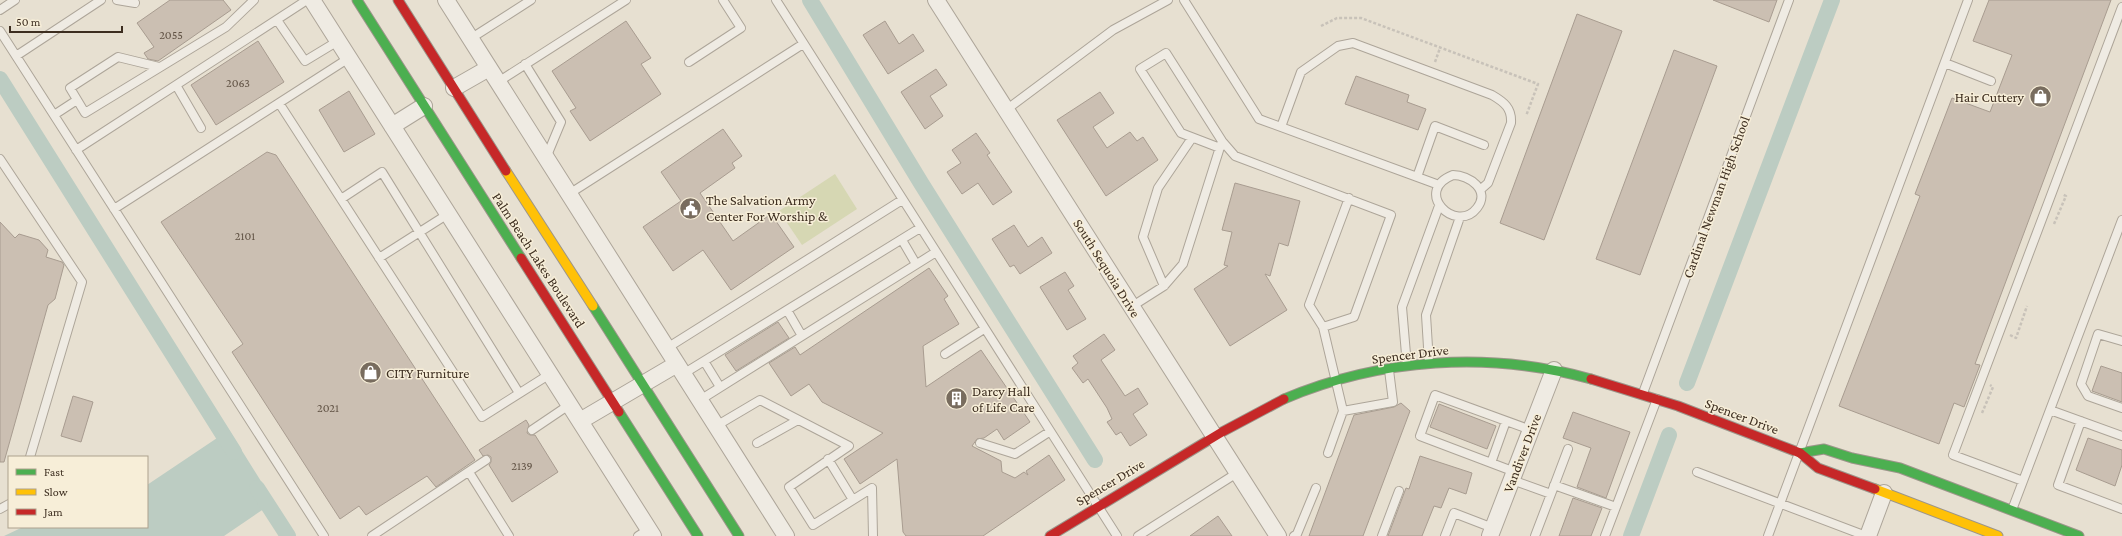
<svg xmlns="http://www.w3.org/2000/svg" width="2122" height="536" viewBox="0 0 2122 536" font-family="'Crimson Pro',serif">
	<rect width="100%" height="100%" fill="#e7e0d1"/>
	<path fill="#d6d7b3" d="M835 174 857 209 802 245 779 211Z"/>
	<path fill="#bcccc2" d="M229 430 274 502 224 536H4L23 527H147V485Z"/>
	<g fill="none" stroke-linecap="round" stroke-linejoin="round">
		<path stroke="#bcccc2" stroke-width="16" d="M810 0 921 183 1095 460
			M0 79 234 452
			M1687 383 1832 0
			M257 488 288 536
			M1631 536 1669 435"/>
	</g>
	<path fill="#cbbfb2" stroke="#a89c90" d="M170 0H223L231 10 158 61 148 59 144 53 154 47 137 23Z
		M1713 0H1777L1769 22Z
		M1989 0H2111L1975 364 1980 365 1964 407 1954 403 1939 444 1839 406 1920 196 1915 194 1952 98 1990 112 2012 55 1973 41Z
		M1577 14 1622 31 1544 240 1500 223Z
		M626 21 651 58 641 64 661 94 590 141 570 111 576 108 552 71Z
		M885 21 899 44 913 34 924 51 888 74 863 35Z
		M258 41 284 82 216 125 191 85Z
		M1674 50 1717 66 1640 275 1596 259Z
		M936 69 947 85 930 96 943 116 925 129 901 92Z
		M1356 76 1409 95 1407 102 1426 109 1418 130 1345 104Z
		M349 91 375 134 344 152 319 110Z
		M1100 92 1114 113 1093 127 1107 148 1130 132 1137 141 1143 137 1158 160 1106 196 1057 120Z
		M723 129 742 156 732 163 735 168 700 193 733 241 771 214 794 247 731 290 703 250 673 271 643 227 681 201 661 172Z
		M976 133 990 153 987 155 1012 192 993 205 978 183 962 194 947 172 961 163 952 150Z
		M267 152 276 155 475 460 436 487 427 476 366 515 359 506 340 519 232 352 243 344 161 222Z
		M1235 183 1300 201 1288 246 1279 243 1270 276 1265 274 1287 310 1230 346 1194 289 1228 266 1224 265 1232 232 1222 230Z
		M0 222 15 238 19 234 39 240 48 250 46 257 62 262 64 265 55 299 48 305 4 462H0Z
		M1014 225 1028 247 1042 237 1052 253 1020 274 1014 265 1010 267 992 239Z
		M929 268 948 296 944 299 959 324 923 346 926 387 981 350 1030 422 1004 440 997 429 984 438 977 439 972 446 1001 461 1002 472 1015 478 1024 472 1028 475 1026 471 1049 455 1065 480 983 536H906L903 532 897 459 860 484 844 459 883 433 822 402 809 384 791 396 769 363 795 347 800 355Z
		M1065 272 1074 286 1068 290 1086 319 1067 330 1040 287Z
		M778 322 789 338 736 371 725 355Z
		M1104 334 1115 350 1101 360 1125 396 1138 388 1148 404 1133 414 1147 435 1130 446 1121 432 1116 435 1107 422 1112 419 1107 408 1088 379 1083 383 1072 368 1078 363 1073 356Z
		M2101 366 2122 373V402L2092 391Z
		M73 396 93 402 81 442 61 436Z
		M1401 403 1410 411 1363 536H1309L1354 415 1394 407Z
		M1439 404 1496 426 1487 449 1430 427Z
		M1573 412 1630 432 1606 498 1577 487 1591 448 1563 438Z
		M526 420 529 425 527 433 530 435H535L558 472 512 502 489 465 491 462V457L488 455 483 456 479 450Z
		M2088 438 2122 450V465L2115 486 2076 470Z
		M1420 456 1472 473 1466 494 1449 488 1441 508 1434 506 1422 536H1388L1406 488 1409 489Z
		M1573 498 1602 508 1591 536H1559Z
		M1218 516 1232 536H1190Z"/>
	<g fill="none" stroke-linecap="round" stroke-linejoin="round">
		<defs>
			<path id="lane" d="M117 0 135 3
				M776 0 1117 536
				M1184 0 1259 119 1439 185
				M0 10 15 0
				M277 20 305 61 338 41
				M0 31 324 536
				M470 39 531 0
				M16 56 101 0
				M689 62 741 28 723 0
				M1945 63 1991 81
				M525 64 561 122 546 158
				M159 67 118 57 70 88 85 113 226 27 254 0
				M498 82 626 0
				M176 85 201 128
				M279 103 482 417 550 374
				M1006 110 1113 30 1168 0
				M54 115 77 100
				M1281 127 1301 72 1338 46 1353 43 1492 95C1504 102 1512 108 1511 123L1488 183 1480 190
				M1220 148 1181 133 1140 69 1166 53 1222 141 1235 156 1391 215 1354 317 1323 327
				M76 150 307 0
				M0 159 82 282 30 457
				M1453 175C1469 175 1491 190 1477 208 1456 235 1412 191 1453 175Z
				M1417 177 1435 126 1484 145
				M569 194 803 44
				M341 199 382 172 519 393
				M114 209 349 58
				M902 240 916 264
				M379 258 448 214
				M1164 286 1143 237 1158 188 1192 138
				M1131 307 1164 286 1183 264 1221 144
				M787 310 802 336
				M2122 341 2098 334 2081 384 2088 396 2122 408
				M667 348 902 200
				M945 354 984 329
				M704 361 720 387
				M1429 363 1426 315 1460 217
				M1407 366 1402 307 1439 206
				M683 374 920 228
				M1643 393 1789 0
				M700 400 936 252
				M2050 410 2122 436
				M1343 411 1393 402 1389 370
				M2081 421 2058 485 2122 509
				M716 426 760 400 849 446 789 487 813 525 872 488 873 536
				M532 430 569 405
				M757 443 798 420
				M980 443 1015 454 1049 432
				M1328 453 1343 411 1323 327 1309 305 1349 198
				M828 459 853 500
				M1491 463 1506 421
				M469 472 509 536
				M1515 472 1420 436 1435 395 1531 430
				M1697 472 1866 536
				M1512 480 1551 494 1568 449
				M2023 481 1953 455 2122 7
				M1554 485 1616 507
				M0 509 9 504
				M2012 510 2122 220
				M372 536 486 460
				M638 536 649 529
				M1138 536 1237 473
				M1294 536 1297 534 1316 488
				M1382 536 1399 491
				M1445 536 1454 513 1493 528
				M1535 536 1551 494
				M1605 536 1657 399
				M1768 536 1968 0"/>
			<path id="street" d="M312 0 653 536
				M446 0 786 536
				M936 0 1278 536
				M454 88 489 68
				M392 126 424 106
				M580 421 677 364
				M1490 536 1554 370
				M1868 536 1884 493"/>
			<path id="fast" d="M357 0 521 258
				M593 306 739 536
				M1284 399C1380 358 1490 351 1591 379
				M619 412 698 536
				M1800 453 1824 449 1852 458 1900 468 2079 536"/>
			<path id="slow" d="M506 171 593 306
				M1875 489 1998 536"/>
			<path id="jam" d="M398 0 506 171
				M521 258 619 412
				M1591 379 1678 406 1800 453 1818 468 1875 489
				M1050 536 1222 432 1284 399"/>
		</defs>
		<use href="#lane" stroke="#ada599" stroke-width="10"/>
		<use href="#street" stroke="#ada599" stroke-width="18"/>
		<use href="#fast" stroke="#9c958a" stroke-width="11"/>
		<use href="#slow" stroke="#9c958a" stroke-width="11"/>
		<use href="#jam" stroke="#9c958a" stroke-width="11"/>
		<path stroke="#c8c2b9" stroke-width="2.5" stroke-dasharray="3 2" stroke-linecap="butt" d="M1321 26 1337 18H1361L1538 84 1526 116
			M1435 62 1440 48
			M2054 224 2066 196 2062 194
			M2010 335 2016 338 2027 306
			M1982 413 1993 387 1990 385"/>
		<use href="#lane" stroke="#efebe3" stroke-width="8"/>
		<use href="#street" stroke="#efebe3" stroke-width="16"/>
		<use href="#fast" stroke="#4caf50" stroke-width="9"/>
		<use href="#slow" stroke="#ffc107" stroke-width="9"/>
		<use href="#jam" stroke="#c62828" stroke-width="9"/>
	</g>
	<defs>
		<symbol id="shop-disc" viewBox="-11 -11 22 22"><circle r="9.5" fill="#786c5e" stroke="#f7eed8"/><path d="M-5-2.5h2.3a2.7 3.5 0 0 1 5.4 0H5L5.5 6h-11ZM-1.5-2.5h3a1.5 2.3 0 0 0-3 0Z" fill="#fff"/></symbol>
		<symbol id="civic-disc" viewBox="-11 -11 22 22"><circle r="9.5" fill="#786c5e" stroke="#f7eed8"/><path d="M-.6-6.5H3V-4.5H.6V-3L4-1V1h2V6H-6V1h2V-1L-.6-3ZM-1.2 2.5V6h2.4V2.5Z" fill="#fff"/></symbol>
		<symbol id="building-disc" viewBox="-11 -11 22 22"><circle r="9.5" fill="#786c5e" stroke="#f7eed8"/><path d="M-4-6H4V6H1V3H-1V6H-4ZM-2.5-4.3h1.7v1.8h-1.7ZM.8-4.3h1.7v1.8H.8ZM-2.5-1h1.7V.8h-1.7ZM.8-1h1.7V.8H.8Z" fill="#fff"/></symbol>
	</defs>
	<g fill-rule="evenodd">
		<use href="#shop-disc" x="2028" y="84" width="25" height="25"/>
		<use href="#civic-disc" x="678" y="196" width="25" height="25"/>
		<use href="#shop-disc" x="358" y="360" width="25" height="25"/>
		<use href="#building-disc" x="944" y="386" width="25" height="25"/>
	</g>
	<g text-anchor="middle" dominant-baseline="central" stroke-width="3" stroke-linejoin="round" paint-order="stroke">
		<g font-size="12" fill="#605244">
			<text x="171" y="35">2055</text>
			<text x="238" y="83">2063</text>
			<text x="245" y="236">2101</text>
			<text x="328" y="408">2021</text>
			<text x="522" y="466">2139</text>
		</g>
		<g font-size="14" fill="#3d2e20" stroke="#f7eed8" text-anchor="start">
			<text x="2024" y="97" text-anchor="end">Hair Cuttery</text>
			<text x="706" y="200">The Salvation Army<tspan x="706" dy="16">Center For Worship &amp;</tspan></text>
			<text x="386" y="373">CITY Furniture</text>
			<text x="972" y="391">Darcy Hall<tspan x="972" dy="16">of Life Care</tspan></text>
		</g>
		<g font-size="14" fill="#3d2e20" stroke="#f7eed8">
			<text transform="translate(1716 197) rotate(-70)">Cardinal Newman High School</text>
			<text transform="translate(539 260) rotate(57)">Palm Beach Lakes Boulevard</text>
			<text transform="translate(1107 268) rotate(58)">South Sequoia Drive</text>
			<text transform="translate(1410 354) rotate(-7)">Spencer Drive</text>
			<text transform="translate(1742 416) rotate(21)">Spencer Drive</text>
			<text transform="translate(1522 453) rotate(-69)">Vandiver Drive</text>
			<text transform="translate(1110 482) rotate(-31)">Spencer Drive</text>
		</g>
	</g>
	<rect x="8" y="456" width="140" height="72" fill="#f7eed8" stroke="#ada18e"/>
	<rect x="16" y="469" width="20" height="6" fill="#4caf50" stroke="#ada18e"/>
	<text x="44" y="476" font-size="12" fill="#3d2e20">Fast</text>
	<rect x="16" y="489" width="20" height="6" fill="#ffc107" stroke="#ada18e"/>
	<text x="44" y="496" font-size="12" fill="#3d2e20">Slow</text>
	<rect x="16" y="509" width="20" height="6" fill="#c62828" stroke="#ada18e"/>
	<text x="44" y="516" font-size="12" fill="#3d2e20">Jam</text>
	<path d="M10 26v6h112v-6" fill="none" stroke="#3d2e20" stroke-width="2"/>
	<text x="16" y="26" font-size="12" fill="#3d2e20" stroke="#f7eed8" stroke-width="3" paint-order="stroke">50 m</text>
</svg>
